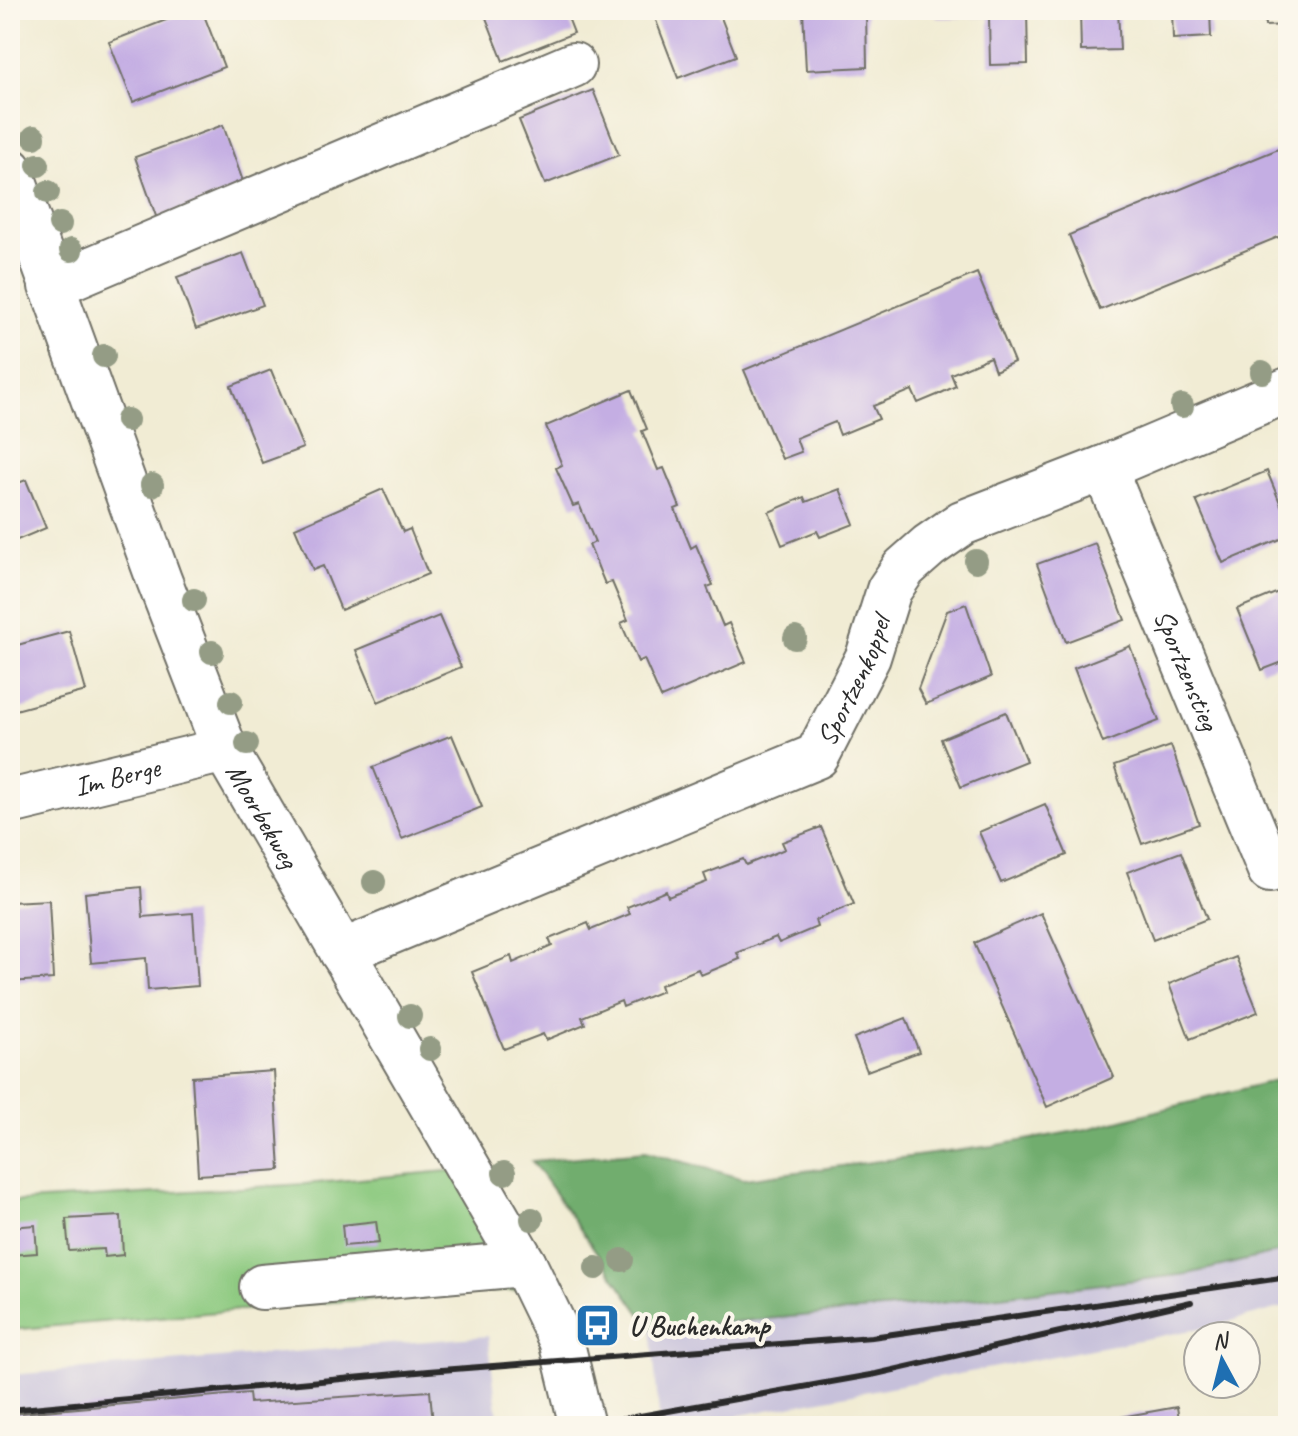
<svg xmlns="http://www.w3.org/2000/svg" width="1298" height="1436" viewBox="0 0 1298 1436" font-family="Caveat,sans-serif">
	<rect width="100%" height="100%" fill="#fbf7ec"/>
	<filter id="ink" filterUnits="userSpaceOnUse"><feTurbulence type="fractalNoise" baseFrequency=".0125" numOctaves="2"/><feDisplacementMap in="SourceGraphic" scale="16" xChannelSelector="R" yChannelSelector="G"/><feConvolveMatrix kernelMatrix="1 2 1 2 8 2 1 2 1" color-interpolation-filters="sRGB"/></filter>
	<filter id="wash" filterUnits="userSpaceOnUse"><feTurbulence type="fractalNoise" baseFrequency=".006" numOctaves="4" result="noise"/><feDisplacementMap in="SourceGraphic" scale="32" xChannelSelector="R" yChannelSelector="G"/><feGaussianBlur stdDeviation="1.8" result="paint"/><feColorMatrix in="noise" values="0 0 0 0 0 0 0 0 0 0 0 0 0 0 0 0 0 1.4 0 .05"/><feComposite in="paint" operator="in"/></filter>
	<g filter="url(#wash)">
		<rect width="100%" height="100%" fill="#f1ecd4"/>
		<path fill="#c6c0da" d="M1288 1250V1306L1208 1327 683 1426H660L651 1329 906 1307 1188 1274Z
			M488 1336 499 1426H10V1375Z"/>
		<path fill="#8cc97f" stroke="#5c7a55" stroke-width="2" d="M469 1169 536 1289 344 1301 10 1330V1202L305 1184Z"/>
		<path fill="#71ad6e" stroke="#4e6c4c" stroke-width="2" d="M1288 1077V1250L1188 1274 906 1307 651 1329 532 1161 646 1151 744 1179 992 1146 1087 1129Z"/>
		<g id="blocks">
			<path fill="#c4aee3" d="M192 10H202L224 67 133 102 109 42Z
				M483 10H565L574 33 503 61Z
				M652 10H718L736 56 678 78Z
				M803 10H866L867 67 806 70Z
				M936 10H1027L1028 64 990 65 989 17 937 18Z
				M1080 10H1118L1120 50 1081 51Z
				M1172 10H1210L1211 37 1173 39Z
				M1264 10H1288V25L1265 26Z
				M593 90 619 155 545 184 519 120Z
				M223 125 245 187 157 219 135 157Z
				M1288 145V233L1100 310 1069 235Z
				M243 253 263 305 196 329 177 277Z
				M977 273 1014 362 995 371 990 357 951 374 956 386 937 395 918 403 912 390 873 406 879 419 859 427 840 435 835 422 796 438 801 452 782 459 744 370Z
				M271 370 303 448 262 463 231 386Z
				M631 390 647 429 642 431 658 470 664 468 680 507 675 509 691 548 696 545 713 585 707 587 723 626 729 623 746 662 661 698 644 659 638 662 621 623 628 620 612 582 605 584 589 545 595 542 579 504 573 506 556 468 562 465 546 426Z
				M1267 471 1288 522V536L1223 563 1196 500Z
				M26 480 46 528 10 543V486Z
				M383 489 403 532 410 529 428 574 341 610 323 566 313 570 295 528Z
				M840 489 854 524 820 537 817 531 782 545 769 512 804 497 806 502Z
				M1095 543 1125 620 1066 642 1037 564Z
				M1288 588V660L1262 670 1237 609Z
				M966 604 991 677 926 704 918 689 947 611Z
				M439 616 461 667 378 702 356 650Z
				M69 631 86 691 12 711 10 647Z
				M1130 646 1159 721 1103 743 1074 668Z
				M1006 712 1026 761 961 787 941 739Z
				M452 735 482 807 402 839 373 767Z
				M1171 746 1199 824 1142 844 1114 766Z
				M1045 804 1067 855 1001 883 979 832Z
				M821 827 854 904 815 920 817 927 779 943 776 937 737 953 740 959 701 975 698 969 660 985 662 991 623 1007 621 1001 582 1017 585 1024 546 1040 543 1034 504 1049 472 972 511 956 513 963 552 946 549 939 588 923 591 930 630 914 627 907 666 891 668 897 707 882 704 874 743 859 746 865 785 849 782 842Z
				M1181 852 1207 919 1153 940 1127 872Z
				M141 887 143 917 193 913 198 986 148 990 146 958 91 963 85 893Z
				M49 900 53 979 10 982V902Z
				M1041 913 1114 1077 1047 1107 974 943Z
				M1236 957 1258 1012 1190 1039 1169 984Z
				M906 1018 919 1052 867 1071 854 1038Z
				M274 1071 280 1170 198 1175 192 1077Z
				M121 1216 123 1255 105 1257 104 1249 69 1251 66 1219Z
				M376 1221 379 1243 344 1246 342 1225Z
				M35 1225 37 1253 10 1255V1227Z
				M430 1391 433 1424H427V1426H10V1414L249 1393 250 1403Z
				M1177 1407 1180 1426H1082V1424Z"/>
		</g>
	</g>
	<g filter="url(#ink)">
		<use href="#blocks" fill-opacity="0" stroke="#706f66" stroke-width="2"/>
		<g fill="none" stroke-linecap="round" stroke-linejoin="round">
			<defs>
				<g id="minor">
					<path id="s1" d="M10 170 159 580 225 750 524 1264 561 1340 582 1426"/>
					<path d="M51 286 573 65"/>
					<path id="s2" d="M1104 468 1270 870"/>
					<path id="s3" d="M10 802 225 750"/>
					<path id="s4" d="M342 952 817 756 868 657 889 590 904 568 929 546 962 523 1104 468 1288 390"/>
					<path d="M262 1287 524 1264"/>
				</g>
			</defs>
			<use href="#minor" stroke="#706f66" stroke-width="48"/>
			<use href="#minor" stroke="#fff" stroke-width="44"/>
			<path stroke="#2b2b2b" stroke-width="6" d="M10 1410 428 1371 872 1337 1288 1277
				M584 1426 876 1374 1191 1302"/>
		</g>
		<g fill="#949c85">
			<circle cx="34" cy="137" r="12"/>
			<circle cx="38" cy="165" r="12"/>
			<circle cx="48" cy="192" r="12"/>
			<circle cx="60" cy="224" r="12"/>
			<circle cx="71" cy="250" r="12"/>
			<circle cx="104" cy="356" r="12"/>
			<circle cx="1262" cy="372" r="12"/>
			<circle cx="1182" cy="406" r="12"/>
			<circle cx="127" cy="420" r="12"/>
			<circle cx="152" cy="485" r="12"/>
			<circle cx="976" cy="561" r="12"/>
			<circle cx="194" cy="600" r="12"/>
			<circle cx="795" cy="638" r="12"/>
			<circle cx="212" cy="652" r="12"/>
			<circle cx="231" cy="702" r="12"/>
			<circle cx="247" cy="744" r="12"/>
			<circle cx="374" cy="882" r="12"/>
			<circle cx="410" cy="1016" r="12"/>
			<circle cx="430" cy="1049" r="12"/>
			<circle cx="504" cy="1173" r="12"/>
			<circle cx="532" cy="1219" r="12"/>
			<circle cx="622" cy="1260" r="12"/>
			<circle cx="596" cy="1268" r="12"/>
		</g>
	</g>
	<defs>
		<symbol id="bus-square" viewBox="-11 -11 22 22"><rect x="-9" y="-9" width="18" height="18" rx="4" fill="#1f6fb2" stroke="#fbf7ec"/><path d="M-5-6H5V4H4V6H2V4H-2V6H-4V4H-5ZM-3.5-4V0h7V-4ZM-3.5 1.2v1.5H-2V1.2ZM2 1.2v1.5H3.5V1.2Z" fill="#fff"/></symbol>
	</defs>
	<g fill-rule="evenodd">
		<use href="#bus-square" x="572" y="1300" width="51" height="51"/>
	</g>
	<g text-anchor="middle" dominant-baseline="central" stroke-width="8" stroke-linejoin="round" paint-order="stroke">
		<g font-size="28" fill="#2b2b2b" stroke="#fbf7ec">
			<text stroke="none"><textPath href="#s2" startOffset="218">Sportzenstieg</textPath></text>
			<text stroke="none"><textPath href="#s4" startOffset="598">Sportzenkoppel</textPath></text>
			<text stroke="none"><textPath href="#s3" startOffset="110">Im Berge</textPath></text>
			<text stroke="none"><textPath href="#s1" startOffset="694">Moorbekweg</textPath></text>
		</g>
		<g font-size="28" font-weight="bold" fill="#2b2b2b" stroke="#fbf7ec" text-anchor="start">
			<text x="629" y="1325">U Buchenkamp</text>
		</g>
	</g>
	<rect width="1298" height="1436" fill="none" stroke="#fbf7ec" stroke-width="40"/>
	<g transform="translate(1222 1360) rotate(353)"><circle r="38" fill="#fbf7ec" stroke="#a8a59f" stroke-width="2"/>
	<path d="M0-6L14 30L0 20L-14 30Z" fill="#1f6fb2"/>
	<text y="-12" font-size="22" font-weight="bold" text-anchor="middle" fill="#2b2b2b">N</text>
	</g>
</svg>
